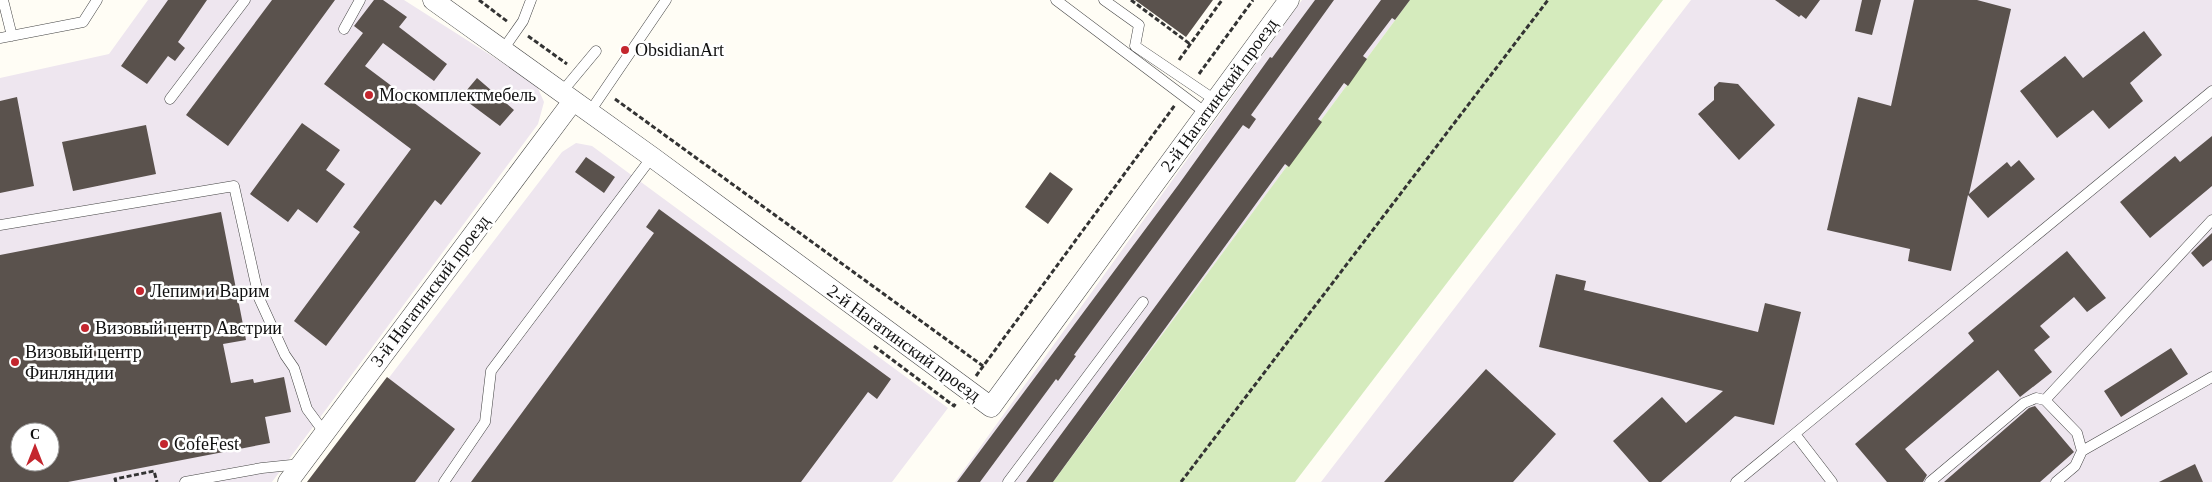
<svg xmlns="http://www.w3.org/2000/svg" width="2212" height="482" viewBox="0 0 2212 482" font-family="'Times New Roman',serif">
	<rect width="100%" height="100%" fill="#fffdf5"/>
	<path fill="#eee6ef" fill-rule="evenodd" d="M148 0H404L536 84 544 102 538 124 272 482H0V78L109 54ZM20 432H50V462H20Z
		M1302 0H1410L1053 482H955Z
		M1691 0H2212V482H1321Z
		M576 143 592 146 948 408 892 482H309L562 152Z"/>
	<path fill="#d5ebbd" d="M1410 0H1663L1295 482H1053Z"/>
	<path fill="#5a524d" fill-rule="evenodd" d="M168 0H207L178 42 185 48 175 61 168 56 147 84 121 66Z
		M272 0H335L228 146 186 115Z
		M374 0H383L407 17 399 27 447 64 434 81 383 43 365 66 481 153 441 205 435 200 326 346 294 321 360 232 353 227 411 149 324 84 363 33 354 26Z
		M1135 0H1213L1186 37Z
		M1315 0H1334L1251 115 1256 119 1249 129 1243 125 1074 355 1076 356 1058 381 1056 379 980 482H957L1179 184 1270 57 1272 58Z
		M1381 0H1410L1395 20 1392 18 1363 56 1367 59 1348 86 1344 83 1318 119 1322 122 1289 167 1285 164 1053 482H1026Z
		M1775 0H1820L1806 19 1801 15 1799 17Z
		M1862 0H1881L1872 35 1855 31Z
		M1914 0H1977L2011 9 1969 194 2007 162 2011 167 2019 160 2035 179 1988 218 1968 195 1951 271 1908 261 1910 249 1827 230 1858 97 1891 106Z
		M2144 31 2162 55 2130 83 2143 101 2109 129 2093 110 2057 138 2020 91 2065 56 2083 78Z
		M477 78 514 110 500 126 461 97Z
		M1719 82 1738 84 1775 125 1739 160 1698 114 1714 100V87Z
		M17 97 34 186 0 193V101Z
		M302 123 340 150 326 170 345 184 317 223 298 209 288 222 250 194Z
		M146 125 156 174 73 191 62 142Z
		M2212 136V186L2150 238 2120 202 2175 156 2180 162Z
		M586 157 615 177 604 193 575 172Z
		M1050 172 1073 189 1048 224 1025 207Z
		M659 209 891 379 877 399 868 392 801 482H471L654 233 646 227Z
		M221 212 246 340 223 344 231 383 253 379 254 383 284 377 291 412 265 417 270 443 68 482H0V255ZM20 432H50V462H20Z
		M2212 233V260L2203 267 2191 253Z
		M2067 251 2106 298 2087 312 2074 297 2040 326 2050 337 2034 350 2052 372 2020 397 1998 370 1905 449 1927 475 1923 482H1887L1855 444 1974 341 1968 333Z
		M1556 274 1586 281 1584 290 1758 332 1765 303 1801 312 1774 425 1735 416 1661 482H1649L1613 441 1662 397 1686 423 1723 391 1539 347Z
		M2171 348 2188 374 2121 417 2104 391Z
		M1486 369 1556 434 1513 482H1384Z
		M387 377 455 429 415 482H307Z
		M2035 406 2074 452 2040 482H1944L2029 408Z
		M2195 464 2203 482H2159Z"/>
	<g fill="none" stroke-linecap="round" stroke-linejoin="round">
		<defs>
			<path id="service" d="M3 0 12 36
				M1056 0 1206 113
				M1104 0 1139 25 1135 46 1215 100
				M344 29 360 0
				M0 38 83 22 97 0
				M502 51 523 21 531 0
				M561 93 596 51
				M170 99 245 0
				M589 113 666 0
				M0 225 234 186 259 298 285 355 294 368 307 409 324 432
				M2045 400 2212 220
				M1795 434 1832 482
				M2082 451 2212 377
				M185 482 262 468 301 464
				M444 482 485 422 491 371 652 157
				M1008 482 1143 302
				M1736 482 2212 91
				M1930 482 2024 403 2036 398 2045 400 2077 433 2082 451 2075 466 2056 482"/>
			<path id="minor" d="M433 0 652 157 991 407 1289 0
				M288 482 573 101"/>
		</defs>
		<use href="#service" stroke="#444" stroke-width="11"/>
		<use href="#minor" stroke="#444" stroke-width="21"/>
		<path stroke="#333" stroke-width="3" stroke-dasharray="5 2.5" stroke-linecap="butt" d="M479 0 508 22
			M1131 0 1190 44
			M528 36 567 64
			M1179 60 1222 0
			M1199 74 1253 0
			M615 99 983 366
			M874 346 954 406 956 403
			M976 376 1175 105
			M116 482 115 479 154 471 157 482
			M1181 482 1548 0"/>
		<use href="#service" stroke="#fff" stroke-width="10"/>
		<use href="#minor" stroke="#fff" stroke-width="20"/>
	</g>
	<g fill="#c4262e" stroke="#fff" stroke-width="2">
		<circle cx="625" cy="50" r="5"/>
		<circle cx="369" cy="95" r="5"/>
		<circle cx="140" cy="291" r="5"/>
		<circle cx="85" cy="328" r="5"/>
		<circle cx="15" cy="362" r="5"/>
		<circle cx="164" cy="444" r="5"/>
	</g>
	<g text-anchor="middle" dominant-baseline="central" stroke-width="5" stroke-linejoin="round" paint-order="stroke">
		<g font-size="18" fill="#111" stroke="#fff" text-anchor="start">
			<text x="635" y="50">ObsidianArt</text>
			<text x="379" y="95">Москомплектмебель</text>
			<text x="150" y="291">Лепим и Варим</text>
			<text x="95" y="328">Визовый центр Австрии</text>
			<text x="25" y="352">Визовый центр<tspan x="25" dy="21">Финляндии</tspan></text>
			<text x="174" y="444">CofeFest</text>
		</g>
		<g font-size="18" fill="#111" stroke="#fff">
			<text transform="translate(1219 95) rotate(-54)">2-й Нагатинский проезд</text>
			<text transform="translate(430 291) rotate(-53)">3-й Нагатинский проезд</text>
			<text transform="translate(904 343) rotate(36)">2-й Нагатинский проезд</text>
		</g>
	</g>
	<g transform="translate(35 447)"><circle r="24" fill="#ffffff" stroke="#a0a0a0"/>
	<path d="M0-4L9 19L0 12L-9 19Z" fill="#c4262e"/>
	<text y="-8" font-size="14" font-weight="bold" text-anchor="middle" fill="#111111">С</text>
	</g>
</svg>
